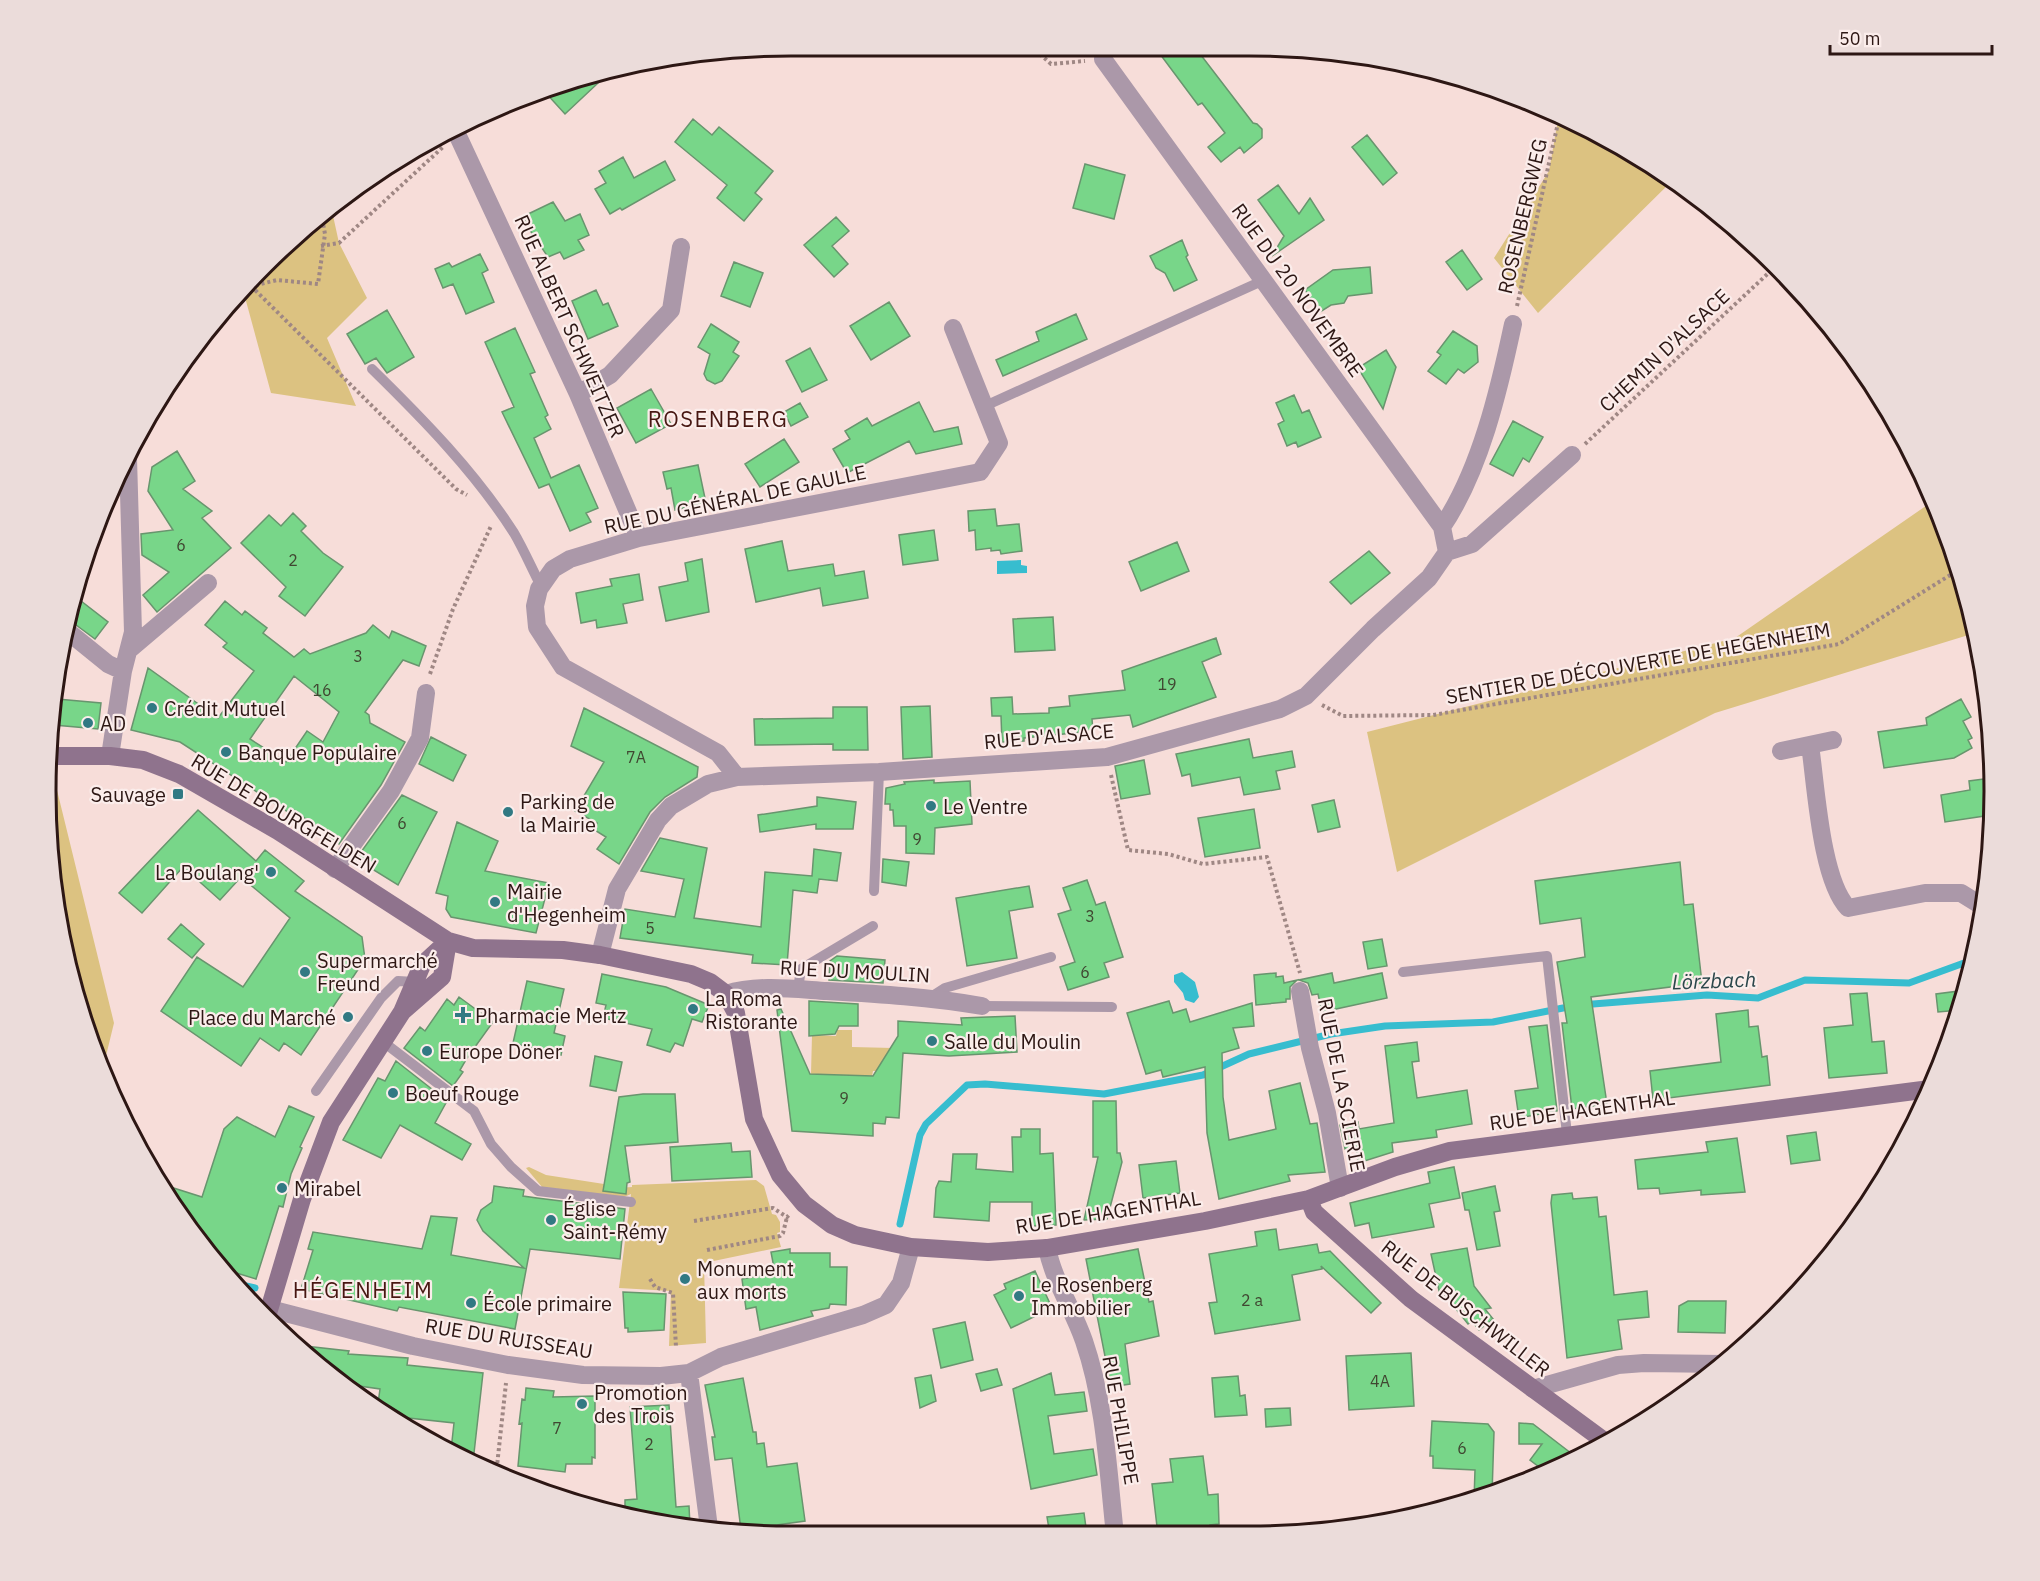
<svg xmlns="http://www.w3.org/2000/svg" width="2040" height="1581" viewBox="0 0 2040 1581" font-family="'IBM Plex Sans',sans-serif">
	<rect width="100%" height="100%" fill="#f7ddd9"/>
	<path fill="#dcc281" d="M1559 114 1580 122 1673 180 1538 313 1494 258 1549 171Z
		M332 211 339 243 367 298 327 338 356 406 271 393 243 290 263 264Z
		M1933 501 1955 551 1975 633 1715 713 1397 872 1367 732 1735 638Z
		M46 786H56L114 1023 104 1064 70 984Z
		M837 1030H852V1047L893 1048V1071H873L872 1076 811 1074 812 1035 836 1036Z
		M529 1167 546 1175 604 1184 605 1189 632 1187V1185L756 1180 764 1186 772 1214 776 1215 780 1222V1232L777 1233 781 1247 704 1263 706 1343 669 1346 671 1291 619 1288 631 1194 624 1197 542 1187 526 1168Z"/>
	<path fill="#37bdcf" d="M1021 560V565L1027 566V573L997 574V561Z
		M1182 972 1195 982 1199 997 1194 1003 1185 1000 1183 993 1174 982V975Z"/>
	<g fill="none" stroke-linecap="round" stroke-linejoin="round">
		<path stroke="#37bdcf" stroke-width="7" d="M1593 1004 1707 995 1758 998 1805 980 1909 983 1964 963 1973 964
			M900 1224 920 1135 926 1124 967 1085 985 1084 1104 1094 1203 1075 1249 1054 1331 1034 1385 1026 1493 1022 1563 1008
			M237 1284 255 1288"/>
	</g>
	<path fill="#78d689" stroke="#68956e" stroke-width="1.5" fill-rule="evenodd" d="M1154 46H1194L1253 123 1257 124 1262 129V138L1244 153 1240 147 1221 162 1208 147 1225 133 1202 103 1198 105Z
		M614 68 565 114 545 92 597 70Z
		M693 119 712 135 719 127 773 171 755 193 762 199 744 221 717 198 727 185 675 142Z
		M1367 135 1397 173 1383 185 1352 147Z
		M623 157 634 178 665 161 675 180 622 210 620 208 610 214 595 189 606 183 599 171Z
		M1085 164 1125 175 1114 219 1073 208Z
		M1278 185 1299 214 1310 198 1324 220 1272 256 1284 236 1258 200Z
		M553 202 565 221 580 214 589 235 578 240 584 250 564 259 560 252 548 257 527 226 524 216Z
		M836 217 849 231 832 246 848 264 834 277 804 245Z
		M1182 240 1188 255 1186 257 1197 280 1174 291 1165 273 1156 268 1150 256Z
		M1462 250 1482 279 1467 290 1446 262Z
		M480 254 488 270 482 273 494 302 466 314 453 284 443 288 435 269 449 263 452 267Z
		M734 262 763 273 750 307 721 296Z
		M1370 267 1372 293 1348 296 1344 303 1331 305 1320 312 1305 290 1333 270Z
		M596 290 603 305 608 303 618 326 588 339 572 301Z
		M889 302 910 336 871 360 850 326Z
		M387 310 414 357 387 373 376 358 365 364 347 334Z
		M1076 314 1087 339 1003 376 996 360 1039 341 1036 332Z
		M711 324 739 342 733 352 739 356 722 381 715 384 707 380 704 374 710 354 698 347Z
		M515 328 535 372 530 374 548 415 545 417 551 429 534 438 551 478 579 465 598 508 586 513 591 522 570 531 549 484 539 488 502 412 514 407 485 342Z
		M1453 331 1477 346 1478 362 1464 373 1458 369 1446 384 1428 371 1441 355 1437 352Z
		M810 348 827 380 802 392 786 361Z
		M1386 350 1396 367 1383 409 1358 368Z
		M651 389 671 424 636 443 617 408Z
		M1294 395 1302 413 1309 410 1321 437 1298 447 1296 442 1287 446 1278 424 1284 421 1276 403Z
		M919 402 934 432 958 427 962 444 916 454 909 441 847 473 833 449 850 439 845 431 867 418 872 426Z
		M800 403 808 417 791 426 784 412Z
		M1513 421 1543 437 1529 462 1523 458 1513 476 1490 464Z
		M784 439 799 462 760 487 745 464Z
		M177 451 195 481 183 489 212 511 202 518 231 548 157 612 143 595 169 572 142 555 141 534 173 530 148 491 152 467Z
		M698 465 706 503 675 510 671 488 667 489 663 472Z
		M995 509 997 526 1019 524 1022 551 1001 554 1000 550 991 551V548L976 550 975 530 969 531 968 511Z
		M293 513 306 526 301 531 323 553 343 567 305 616 279 596 286 587 241 543 269 515 281 526Z
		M934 530 938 560 903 565 899 535Z
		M782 541 788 571 833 564 835 576 864 571 868 598 823 606 820 588 756 602 745 549Z
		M1177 542 1189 571 1141 591 1129 562Z
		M1369 551 1390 573 1351 604 1330 582Z
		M702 559 709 612 666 621 659 587 688 581 685 563Z
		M639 574 643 600 623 604 627 623 597 628 596 620 581 623 576 593 612 586 610 579Z
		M72 594 108 622 95 639 68 619Z
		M225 601 242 615 245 611 267 628 263 633 294 657 304 649 310 654 366 633 373 625 389 638 392 631 426 646 419 666 403 660 365 712 369 715 370 723 405 742 381 785 339 844 294 810 291 814 180 742 131 730 148 668 218 718 254 671 223 647 227 643 205 625ZM294 676 339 712 323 742 307 731 286 762 250 739Z
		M1053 617 1055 650 1015 652 1013 619Z
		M1216 638 1221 654 1202 662 1216 697 1133 727 1130 715 1092 719 1093 731 1024 738V741L1002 742 1001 716H992L991 698 1012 697 1013 714 1049 713V708L1070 706 1069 696 1125 690 1122 671Z
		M57 699 101 703 98 729 54 725Z
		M1961 699 1971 717 1963 721 1972 738 1968 740 1972 748 1954 758 1884 768 1878 732 1927 725 1926 718Z
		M930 706 932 757 903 759 901 707Z
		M833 707H867L868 750H833V744L755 745 754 719 833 718Z
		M584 708 698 767 697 777 665 797 650 812 619 864 597 849 606 837 593 829 597 823 575 811 604 762 571 746Z
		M431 737 466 755 453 781 419 764Z
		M1249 739 1253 758 1292 751 1295 767 1276 771 1280 789 1244 795 1240 777 1192 786 1190 774 1182 776 1176 754Z
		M1144 760 1150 794 1121 799 1115 766Z
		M1991 778 1992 800 1989 801 1991 815 1945 822 1941 795 1970 790 1969 781Z
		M934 780V783L970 781 972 824 935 828 934 854 906 853V826H894L893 810H890V804H885L886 788 905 784 904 782Z
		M402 795 437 812 398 885 356 859Z
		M817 797 856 802 853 829H816V824L760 832 758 815 817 806Z
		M1334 800 1340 827 1318 832 1312 805Z
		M1254 809 1260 848 1205 857 1198 818Z
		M198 810 256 861 265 850 304 881 295 891 362 937 365 959 301 1055 284 1043 279 1051 260 1038 241 1066 161 1011 197 957 243 987 290 918 241 877 220 900 183 867 142 913 119 893Z
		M457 822 498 841 485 871 549 883 536 933 451 917 446 909 448 896 436 893Z
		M660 838 707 848 694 918 761 927 765 872 812 876 814 849 841 853 837 881 819 879 817 893 793 890 787 965 752 963 753 955 620 938 625 909 675 917 684 879 641 871Z
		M883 859 909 862 906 886 882 882Z
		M1680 862 1684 905 1693 904 1702 983 1591 997 1607 1104 1572 1109 1562 1023H1567L1557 962 1585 957 1581 918 1540 924 1535 881Z
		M1087 880 1096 905 1105 902 1123 957 1104 963 1109 977 1068 990 1060 967 1075 962 1058 914 1071 910 1063 888Z
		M1029 886 1033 907 1009 911 1017 958 967 966 956 898Z
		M181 924 204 944 192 958 168 939Z
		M1382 939 1387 966 1368 969 1363 942Z
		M837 956 885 960 883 983 829 980 830 961Z
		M1276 973V977L1283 976 1284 983 1297 980 1290 987V999H1286V1002L1256 1005 1254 975Z
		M1332 973 1334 983 1382 973 1387 998 1322 1012 1318 994 1312 995 1308 983 1299 980Z
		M602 974 666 987 709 1005 702 1022 692 1019 683 1046 675 1043 670 1052 647 1045 652 1029 603 1018 606 1005 596 1003Z
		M527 981 564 989 554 1033 565 1036 561 1055 513 1043Z
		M1967 990 1960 1010 1938 1012 1936 994Z
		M1867 993 1872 1042 1884 1041 1887 1073 1829 1078 1824 1028 1853 1025 1850 994Z
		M459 997 493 1022 467 1058 460 1070 463 1072 453 1086 404 1048 420 1027 425 1031 447 999 454 1005Z
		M809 1001 858 1004V1026H839L835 1034 809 1036Z
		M1169 1001 1173 1013 1186 1009 1190 1022 1252 1003 1254 1026 1233 1028 1239 1048 1222 1053 1223 1097 1229 1140 1276 1129 1269 1091 1300 1083 1310 1124 1317 1123 1325 1172 1288 1175 1290 1181 1219 1199 1207 1133 1205 1067 1163 1077 1161 1070 1146 1074 1127 1013Z
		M781 1009 810 1074 873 1076 898 1036V1021L962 1025 961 1018 1015 1016 1017 1052 949 1056 903 1053 899 1118 886 1117 885 1124 873 1123V1136L792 1131 777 1010Z
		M1748 1010 1749 1027 1758 1026 1762 1057 1767 1056 1770 1085 1653 1100 1650 1071 1721 1062 1716 1014Z
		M1547 1025 1557 1111 1519 1118 1515 1091 1538 1088 1529 1027Z
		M1417 1042 1419 1061 1412 1062 1417 1098 1467 1090 1472 1124 1436 1130 1437 1137 1392 1143 1393 1152 1358 1163 1356 1147 1345 1149 1340 1125 1358 1122 1359 1129 1394 1123 1385 1046Z
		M595 1056 622 1062 616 1091 590 1086Z
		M396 1061 447 1101 435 1123 471 1144 462 1160 400 1125 381 1158 343 1140 378 1078 385 1081Z
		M643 1094H675L678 1142 625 1146 630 1182 627 1183 626 1194 603 1191 619 1097Z
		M1093 1101H1116L1117 1153H1120L1122 1162 1107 1219 1084 1220 1098 1157H1093Z
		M289 1106 314 1117 300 1147 302 1148 291 1174 283 1207 279 1206 256 1279 227 1270 161 1184 202 1197 224 1129 237 1117 275 1137Z
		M1021 1129H1040V1154L1053 1153 1056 1225 1032 1226V1202H990L989 1221 934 1217 936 1188 939 1181 951 1182 953 1154H977L976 1169 1013 1172 1012 1137H1021Z
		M1816 1132 1820 1160 1791 1164 1787 1136Z
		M1737 1138 1745 1192 1701 1195V1190L1660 1194 1659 1188 1638 1189 1635 1160 1708 1152 1706 1142Z
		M731 1143 732 1152 750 1151 752 1177 672 1181 670 1147Z
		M1176 1161 1180 1193 1143 1198 1139 1165Z
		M1454 1167 1460 1198 1429 1204 1434 1227 1372 1238 1369 1223 1355 1226 1350 1203 1430 1183 1428 1172Z
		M494 1186 524 1190 523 1196 537 1198 625 1209 620 1259 530 1249 515 1329 399 1307 397 1311 301 1289 313 1250 308 1249 313 1232 422 1249 431 1216 457 1218 451 1255 524 1268 483 1231 477 1220 481 1210 492 1202Z
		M1495 1186 1500 1211 1494 1212 1500 1246 1477 1250 1469 1210H1465L1462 1193Z
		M1572 1193 1573 1199 1597 1197 1599 1217 1606 1216 1614 1295 1647 1291 1649 1317 1618 1320 1622 1349 1567 1358 1551 1203 1552 1195Z
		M1276 1229 1279 1250 1317 1244 1319 1253 1330 1251 1381 1303 1371 1313 1321 1266 1322 1269 1292 1275 1300 1320 1215 1334 1209 1303 1217 1302 1209 1254 1257 1246 1255 1232Z
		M1467 1248 1474 1286 1491 1308 1485 1309 1493 1319 1479 1330 1472 1321 1468 1324 1444 1294 1440 1295 1431 1254Z
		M790 1249V1253H830V1267H847L846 1305 830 1304 829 1308 811 1311 813 1316 760 1330 756 1307 746 1309 742 1279 775 1273 771 1252Z
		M1138 1249 1149 1302 1153 1301 1159 1336 1125 1344 1130 1384 1111 1387 1086 1259Z
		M1035 1271 1052 1308 1011 1328 994 1295 1006 1289 1004 1284Z
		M623 1292 666 1294 664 1330 628 1332V1328H625Z
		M1688 1301H1726L1725 1333 1678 1332 1679 1306Z
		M965 1322 973 1360 941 1368 933 1329Z
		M296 1345 349 1351 348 1354 408 1358 407 1365 483 1373 473 1462 451 1450 454 1423 390 1416V1413L377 1411 380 1389 345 1384Z
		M1411 1353 1414 1406 1349 1410 1346 1356Z
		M997 1369 1002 1385 981 1391 976 1374Z
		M1051 1373 1055 1395 1084 1392 1087 1411 1048 1416 1054 1454 1093 1449 1097 1475 1031 1489 1013 1389Z
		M931 1375 936 1401 920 1408 915 1378Z
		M1238 1376 1240 1396 1245 1395 1247 1415 1215 1417 1212 1378Z
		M743 1378 753 1432H756L757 1444 764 1443 767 1467 797 1463 805 1521 741 1530 732 1458 715 1460 712 1437H715L705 1385Z
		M526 1388 554 1391 553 1397 595 1396V1458L592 1457V1464H566L565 1472 518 1466 522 1423 519 1424 522 1399 525 1400Z
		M669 1405 676 1507 689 1506 690 1526 645 1522 625 1515V1500L637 1499 630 1407Z
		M1290 1408 1291 1425 1266 1427 1265 1409Z
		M1432 1421 1488 1424 1494 1432 1492 1495 1474 1500 1475 1470 1433 1468V1456H1430Z
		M1519 1423 1533 1424 1576 1457 1543 1470 1530 1460 1542 1444H1519Z
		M1203 1456 1208 1495 1218 1494 1219 1524 1210 1525 1211 1535H1158L1152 1484 1173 1482 1170 1459Z
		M1084 1513 1087 1535H1050L1047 1517Z"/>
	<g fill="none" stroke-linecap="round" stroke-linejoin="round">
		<path stroke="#9f8784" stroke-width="4" stroke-dasharray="3 3" stroke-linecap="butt" d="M1031 46 1051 64 1085 61
			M321 246 339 243 443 147
			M251 286 456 489 467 495
			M244 288 277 280 318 284 325 234 322 218
			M1517 306 1560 114
			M1585 444 1775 267
			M430 674 453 609 491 526
			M1322 705 1343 716 1433 715 1839 644 1960 569
			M1111 775 1128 850 1168 854 1203 864 1267 857 1300 973
			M694 1221 773 1208 787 1217 789 1215
			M707 1250 780 1236 783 1233 787 1217
			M650 1279 655 1287 673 1293 676 1347
			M496 1475 506 1383"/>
		<path stroke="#ab98a9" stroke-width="10" d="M372 369C423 419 475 472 514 533 524 550 532 569 541 586
			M985 406 1262 281
			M874 891 879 772
			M1403 972 1547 956 1567 1134
			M798 989 801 969 873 926
			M931 997 945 988 1051 957
			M982 1006 1112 1007
			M382 1041 474 1111 491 1144 511 1167 538 1191 631 1202
			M316 1091 381 998 398 981 414 982"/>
		<path stroke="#ab98a9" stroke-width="18" d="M1103 59 1442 527 1447 552
			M457 134 578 394 639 538
			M578 394 610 375 671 310 681 247
			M1442 527C1480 471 1499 390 1513 324
			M66 630 108 664 123 671
			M129 650 208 583
			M1810 745C1816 786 1821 880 1848 908L1925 893H1961L1982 906
			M1781 751 1833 740
			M110 756 123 671 133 632 128 458
			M737 777 718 753 563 667 537 627 535 606 539 589 553 569 570 559 639 538 980 472 999 443 953 328
			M335 869 391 791 420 738 426 693
			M600 955 617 889 658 820 671 806 708 784 737 777 879 772 1107 757 1280 709 1306 696 1373 629 1429 578 1447 552 1472 544 1572 455
			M1300 991 1310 1048 1327 1113 1340 1188
			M726 994C757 984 794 989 827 991 879 994 930 997 982 1006
			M1047 1248C1054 1282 1073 1309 1084 1341 1105 1402 1108 1471 1115 1535
			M270 1309 413 1346 508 1365 583 1375 661 1376 689 1373 721 1357 863 1315 886 1305 901 1283 911 1247
			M689 1373 709 1528
			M1533 1389 1618 1365 1644 1363 1723 1364"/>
		<path stroke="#8f738d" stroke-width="18" d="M50 756H110L143 760 179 774 278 831 448 941 473 948 563 950 600 955 691 974 710 982 726 994 736 1013 754 1119 780 1175 804 1204 832 1225 855 1235 911 1247 988 1252 1047 1248 1205 1221 1309 1199 1395 1167 1450 1151 1930 1089
			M403 1011 442 977 448 941
			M1309 1199 1314 1212 1411 1299 1607 1443
			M266 1320 302 1199 331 1122 402 1012 422 965 448 941"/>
	</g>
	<g fill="#317983" stroke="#fbedeb" stroke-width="2">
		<circle cx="152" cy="708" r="6"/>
		<circle cx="88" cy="723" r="6"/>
		<circle cx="226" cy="752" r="6"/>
		<rect x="172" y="788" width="12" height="12" rx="3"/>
		<circle cx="931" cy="806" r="6"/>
		<circle cx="508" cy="812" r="6"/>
		<circle cx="271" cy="872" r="6"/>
		<circle cx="495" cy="902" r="6"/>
		<circle cx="305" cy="972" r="6"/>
		<circle cx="693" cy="1009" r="6"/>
		<path d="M460 1006h6v6h6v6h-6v6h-6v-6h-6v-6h6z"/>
		<circle cx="348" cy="1017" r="6"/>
		<circle cx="932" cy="1041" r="6"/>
		<circle cx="427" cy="1051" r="6"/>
		<circle cx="393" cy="1093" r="6"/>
		<circle cx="282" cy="1188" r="6"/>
		<circle cx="551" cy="1220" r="6"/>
		<circle cx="685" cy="1279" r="6"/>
		<circle cx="1019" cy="1296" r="6"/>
		<circle cx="471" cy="1303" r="6"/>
		<circle cx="582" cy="1404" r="6"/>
	</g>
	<g text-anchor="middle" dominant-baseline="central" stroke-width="4.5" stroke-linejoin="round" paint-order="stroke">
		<g font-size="16" fill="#404731">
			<text x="181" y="545">6</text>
			<text x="293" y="560">2</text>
			<text x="358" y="656">3</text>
			<text x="1167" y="684">19</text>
			<text x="322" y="690">16</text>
			<text x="636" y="757">7A</text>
			<text x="402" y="823">6</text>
			<text x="917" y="839">9</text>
			<text x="1090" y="916">3</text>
			<text x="650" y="928">5</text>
			<text x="1085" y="972">6</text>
			<text x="844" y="1098">9</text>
			<text x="1252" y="1300">2 a</text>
			<text x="1380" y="1381">4A</text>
			<text x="557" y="1428">7</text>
			<text x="649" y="1444">2</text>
			<text x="1462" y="1448">6</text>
		</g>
		<g font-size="20" fill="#2d1714" stroke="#fbedeb">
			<text transform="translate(1522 216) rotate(-77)">ROSENBERGWEG</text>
			<text transform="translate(1298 290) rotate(54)">RUE DU 20 NOVEMBRE</text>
			<text transform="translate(570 326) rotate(66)">RUE ALBERT SCHWEITZER</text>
			<text transform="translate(1664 350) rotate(-43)">CHEMIN D'ALSACE</text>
			<text transform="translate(735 499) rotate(-12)">RUE DU GÉNÉRAL DE GAULLE</text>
			<text transform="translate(1638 663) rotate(-10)">SENTIER DE DÉCOUVERTE DE HEGENHEIM</text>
			<text transform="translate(1049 736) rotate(-5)">RUE D'ALSACE</text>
			<text transform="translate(284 813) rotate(31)">RUE DE BOURGFELDEN</text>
			<text transform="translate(855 971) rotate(3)">RUE DU MOULIN</text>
			<text transform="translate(1342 1085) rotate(79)">RUE DE LA SCIERIE</text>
			<text transform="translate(1582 1110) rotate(-8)">RUE DE HAGENTHAL</text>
			<text transform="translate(1108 1212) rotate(-9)">RUE DE HAGENTHAL</text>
			<text transform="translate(1466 1308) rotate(38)">RUE DE BUSCHWILLER</text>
			<text transform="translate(509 1338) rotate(9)">RUE DU RUISSEAU</text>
			<text transform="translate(1121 1420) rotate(80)">RUE PHILIPPE</text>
		</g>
		<g font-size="20" fill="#2d1714" stroke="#fbedeb" text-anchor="start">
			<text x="164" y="708">Crédit Mutuel</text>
			<text x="100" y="723">AD</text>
			<text x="238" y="752">Banque Populaire</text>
			<text x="166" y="794" text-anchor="end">Sauvage</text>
			<text x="520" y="801">Parking de<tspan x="520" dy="23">la Mairie</tspan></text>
			<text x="943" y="806">Le Ventre</text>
			<text x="259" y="872" text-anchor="end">La Boulang'</text>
			<text x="507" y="891">Mairie<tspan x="507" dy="23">d'Hegenheim</tspan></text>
			<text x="317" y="960">Supermarché<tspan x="317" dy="23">Freund</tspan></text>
			<text x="705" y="998">La Roma<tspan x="705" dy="23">Ristorante</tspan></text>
			<text x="475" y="1015">Pharmacie Mertz</text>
			<text x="336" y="1017" text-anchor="end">Place du Marché</text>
			<text x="944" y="1041">Salle du Moulin</text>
			<text x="439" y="1051">Europe Döner</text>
			<text x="405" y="1093">Boeuf Rouge</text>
			<text x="294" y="1188">Mirabel</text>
			<text x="563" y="1208">Église<tspan x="563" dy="23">Saint-Rémy</tspan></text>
			<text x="697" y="1268">Monument<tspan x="697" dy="23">aux morts</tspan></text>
			<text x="1031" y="1284">Le Rosenberg<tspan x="1031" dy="23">Immobilier</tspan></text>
			<text x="483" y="1303">École primaire</text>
			<text x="594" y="1392">Promotion<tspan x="594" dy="23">des Trois</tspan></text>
		</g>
		<g font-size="21" font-style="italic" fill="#2b474b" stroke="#fbedeb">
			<text transform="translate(1714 980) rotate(-2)">Lörzbach</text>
		</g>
		<g font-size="22" letter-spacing="1.5" fill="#471712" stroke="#fbedeb">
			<text x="718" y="418">ROSENBERG</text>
			<text x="363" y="1289">HÉGENHEIM</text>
		</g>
	</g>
	<path d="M0 0H2040V1581H0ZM791 56H1249A735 735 0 0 1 1984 791V791A735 735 0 0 1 1249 1526H791A735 735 0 0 1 56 791V791A735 735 0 0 1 791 56Z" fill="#ebdcda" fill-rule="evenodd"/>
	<path fill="none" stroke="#2d1714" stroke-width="3" d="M791 56H1249A735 735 0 0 1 1984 791V791A735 735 0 0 1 1249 1526H791A735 735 0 0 1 56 791V791A735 735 0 0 1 791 56Z"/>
	<path d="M1830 45v9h162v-9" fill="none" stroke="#2d1714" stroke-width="3"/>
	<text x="1839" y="45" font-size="18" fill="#2d1714" stroke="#fbedeb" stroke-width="4.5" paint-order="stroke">50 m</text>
</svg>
